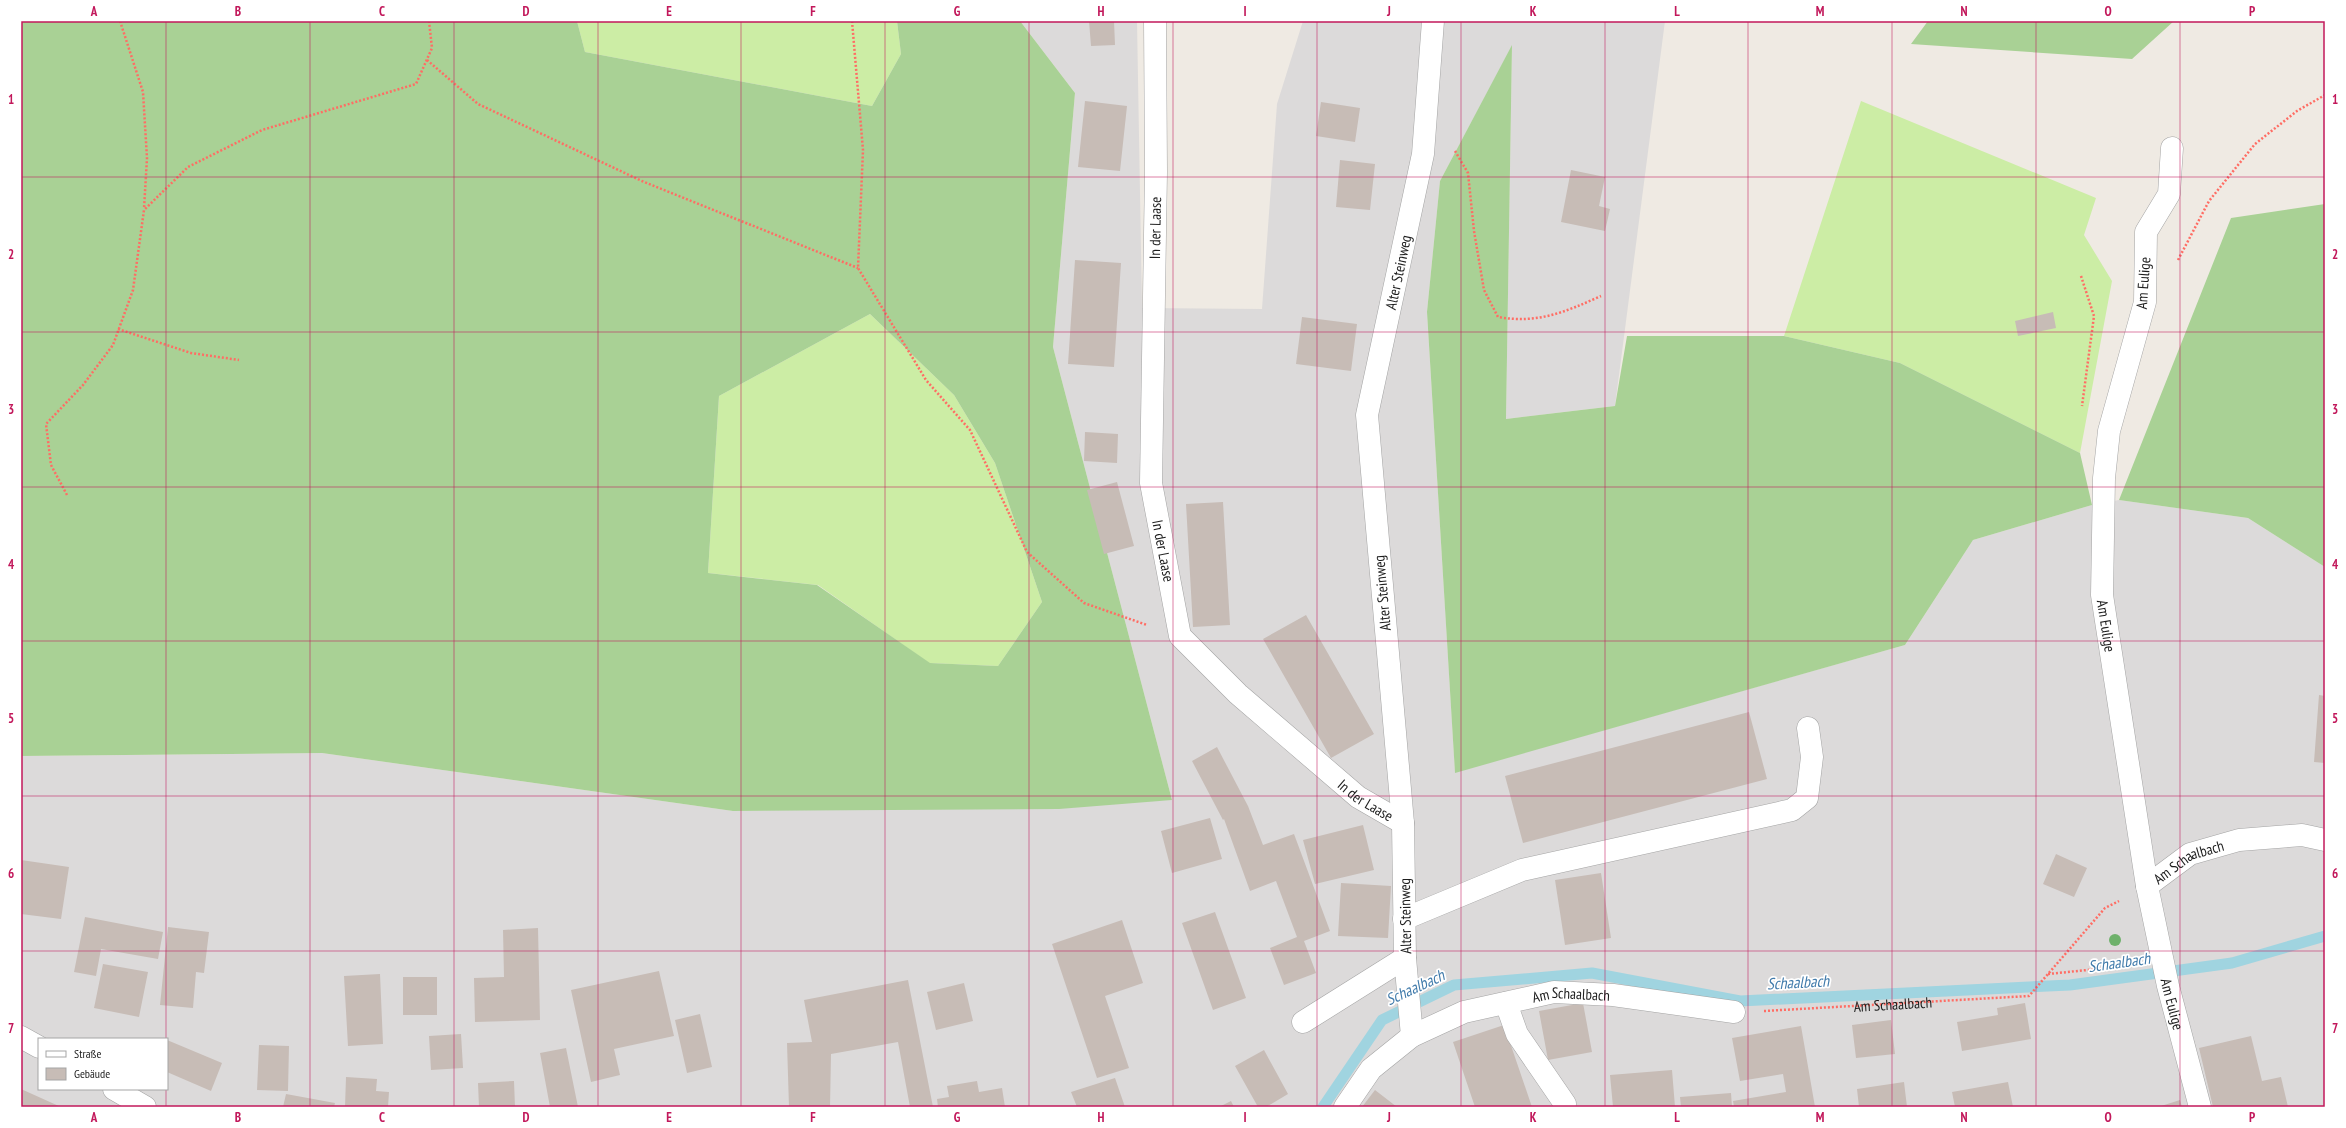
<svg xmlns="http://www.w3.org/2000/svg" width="2346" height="1128" viewBox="0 0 2346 1128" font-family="'PT Sans Narrow',sans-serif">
	<rect width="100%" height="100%" fill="#efeae3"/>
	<path fill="#dcdada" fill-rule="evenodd" d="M1020 21H1137L1142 308 1262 309 1277 104 1303 21H1665L1615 406 1506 419 1512 46 1440 181 1427 312 1455 772 1905 645 1973 540 2092 505 2119 500 2248 518 2325 567V1107H21V756L322 753 733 811 1172 800 1053 347 1075 93ZM39 1039H167V1089H39Z"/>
	<path fill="#cceda5" d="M577 21H897L901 54 872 106 585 52Z
		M1861 101 2096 198 2084 235 2112 281 2080 453 1900 363 1784 336Z
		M870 314 954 395 995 463 1042 602 998 666 929 663 818 585 708 573 719 396Z"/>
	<path fill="#a9d195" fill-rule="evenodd" d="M21 21H577L585 52 872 106 901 54 897 21H1020L1075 93 1053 347 1172 800 1059 809 733 811 322 753 21 756ZM870 314 954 395 995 463 1042 602 998 666 930 663 817 585 708 573 719 396Z
		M1928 21H2174L2132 59 1911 44Z
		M1512 45 1506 419 1615 406 1627 336H1784L1900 363 2080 453 2092 505 1973 540 1905 645 1455 773 1427 312 1440 181Z
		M2325 204V567L2248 518 2119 500 2231 218Z"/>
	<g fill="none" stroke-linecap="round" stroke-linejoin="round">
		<path stroke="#a0d4e0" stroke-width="11" d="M1323 1107 1382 1020 1454 985 1592 973 1740 1001 2070 985 2232 963 2325 936"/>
	</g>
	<path fill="#c7bcb6" d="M1089 21H1114L1115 45 1091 46Z
		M1085 101 1127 106 1120 171 1078 167Z
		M1321 102 1360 108 1355 142 1316 136Z
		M1340 160 1375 164 1370 210 1336 207Z
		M1571 170 1605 177 1599 206 1610 209 1605 231 1561 222Z
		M1075 260 1121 263 1114 367 1068 364Z
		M2053 312 2056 328 2018 336 2015 321Z
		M1302 317 1357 324 1351 371 1296 364Z
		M1085 432 1118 434 1117 463 1084 461Z
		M1117 482 1134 546 1104 554 1087 490Z
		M1223 502 1230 625 1193 627 1186 504Z
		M1306 615 1374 734 1331 758 1263 639Z
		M2319 695 2325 696V763L2314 762Z
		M1749 712 1767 779 1523 843 1505 776Z
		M1217 747 1248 806 1263 845 1294 834 1330 931 1304 941 1316 973 1284 985 1270 948 1297 937 1276 881 1250 891 1224 819 1223 820 1192 761Z
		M1210 818 1222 859 1172 873 1161 831Z
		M1363 825 1374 870 1315 884 1303 840Z
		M2056 854 2087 868 2074 897 2043 884Z
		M21 860 69 867 61 919 21 914Z
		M1601 873 1611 938 1565 945 1555 880Z
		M1341 883 1391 886 1388 938 1338 936Z
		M1215 912 1246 998 1213 1010 1182 923Z
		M85 917 163 932 158 959 101 949 96 976 74 972Z
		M1122 920 1143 983 1105 996 1129 1068 1097 1078 1052 944Z
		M168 927 209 932 204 973 196 972 193 1008 160 1005Z
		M538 928 540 1020 475 1022 474 978 504 977 503 930Z
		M103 964 148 972 139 1017 94 1008Z
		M659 971 674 1036 614 1049 620 1075 591 1082 571 990Z
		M380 974 383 1044 348 1046 344 976Z
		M403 977H437V1015H403Z
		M908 980 933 1107H910L898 1042 831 1054 830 1107H789L787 1043 812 1042 804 1000Z
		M964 983 973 1021 936 1030 927 992Z
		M1583 1003 1592 1052 1548 1060 1539 1011Z
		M2025 1003 2031 1039 1962 1051 1957 1022 1998 1015 1997 1008Z
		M700 1014 712 1067 687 1073 675 1020Z
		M1891 1020 1895 1054 1856 1058 1852 1025Z
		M1504 1025 1532 1107H1475L1453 1042Z
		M1801 1026 1815 1107H1734L1733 1101 1786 1092 1783 1074 1740 1081 1732 1038Z
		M461 1034 463 1068 431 1070 429 1036Z
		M2251 1036 2262 1081 2281 1077 2288 1107H2213L2199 1048Z
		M167 1040 222 1063 211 1091 167 1072Z
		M259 1045 289 1046 288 1091 257 1090Z
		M566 1048 578 1107H550L540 1053Z
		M1264 1050 1288 1094 1266 1107H1258L1235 1066Z
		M1672 1070 1675 1107H1613L1610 1075Z
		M346 1077 377 1079 376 1091 389 1092 388 1107H345Z
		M1115 1078 1125 1107H1077L1071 1092Z
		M514 1081 515 1107H479L478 1083Z
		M977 1081 979 1092 1002 1088 1005 1107H938L937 1099 949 1097 947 1086Z
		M1904 1082 1907 1107H1859L1857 1089Z
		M2008 1082 2013 1107H1955L1952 1092Z
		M21 1089 61 1107H21Z
		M1375 1090 1397 1107H1362Z
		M1731 1093 1732 1107H1681L1680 1097Z
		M286 1094 335 1103 334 1107H283Z
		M2180 1100 2182 1107H2158Z
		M1231 1101 1234 1107H1219Z"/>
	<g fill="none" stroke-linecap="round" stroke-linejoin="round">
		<defs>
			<g id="minor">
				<path id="s2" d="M1155 21 1156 172 1151 483 1180 636 1238 694 1358 797 1403 823"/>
				<path id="s3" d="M2172 148 2169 194 2146 232 2145 302 2109 431 2104 478 2102 595 2147 886 2168 986 2200 1107"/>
				<path id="s4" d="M2147 886 2190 854 2239 840 2302 835 2325 840"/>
				<path d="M1404 919 1522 870 1792 810 1807 798 1812 757 1808 728"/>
				<path d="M1506 1003 1517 1034 1565 1104"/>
				<path d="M1303 1022 1405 958"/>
				<path id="s5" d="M1412 1036 1405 958 1403 823 1367 415 1423 154 1433 21"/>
				<path d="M21 1037 39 1047"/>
				<path d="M114 1089 145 1107"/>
				<path id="s6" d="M1345 1107 1371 1069 1412 1036 1464 1012 1554 992 1613 995 1734 1012"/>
			</g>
		</defs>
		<use href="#minor" stroke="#a4a4a4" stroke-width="23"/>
		<g stroke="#ff6d64" stroke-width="2.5" stroke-dasharray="2 2" stroke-linecap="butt">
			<path d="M120 21 143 92 147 158 144 209"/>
			<path d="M852 21 863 150 858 268 926 380 970 430 1027 552 1084 603 1147 625"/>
			<path d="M427 60 478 104 644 182 858 268"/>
			<path d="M1455 151 1468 173 1474 231 1484 290 1498 317C1538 324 1565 312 1601 296"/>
			<path d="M2178 260 2209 201 2255 144 2297 111 2325 95"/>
			<path d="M2081 276 2094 316 2082 406"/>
			<path d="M118 329 191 353 239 360"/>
			<path d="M67 495 51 465 46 424 83 385 113 345 133 290 144 210 188 167 262 130 416 84 432 48 429 21"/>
			<path d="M2048 974 2117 967 2130 955"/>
			<path id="s1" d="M1764 1011 2029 996 2105 908 2119 901"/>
		</g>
		<use href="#minor" stroke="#fff" stroke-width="22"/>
	</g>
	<circle fill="#6eb16b" cx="2115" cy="940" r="6"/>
	<path fill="none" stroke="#c2185b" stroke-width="1" stroke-opacity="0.55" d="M166 21V1039M310 21V1107M454 21V1107M598 21V1107M741 21V1107M885 21V1107M1029 21V1107M1173 21V1107M1317 21V1107M1461 21V1107M1605 21V1107M1748 21V1107M1892 21V1107M2036 21V1107M2180 21V1107M21 177H2325M21 332H2325M21 487H2325M21 641H2325M21 796H2325M21 951H2325M166 1089V1107"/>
	<g text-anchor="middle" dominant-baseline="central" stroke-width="3.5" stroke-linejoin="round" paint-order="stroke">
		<g font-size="15" fill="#1d1d1d" stroke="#fff">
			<text transform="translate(1155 228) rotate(-89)">In der Laase</text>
			<text stroke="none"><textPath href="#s5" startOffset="769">Alter Steinweg</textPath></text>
			<text transform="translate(2143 283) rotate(-86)">Am Eulige</text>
			<text stroke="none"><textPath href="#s2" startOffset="531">In der Laase</textPath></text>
			<text transform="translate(1382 593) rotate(-95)">Alter Steinweg</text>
			<text stroke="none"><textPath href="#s3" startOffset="490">Am Eulige</textPath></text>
			<text stroke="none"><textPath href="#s2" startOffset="866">In der Laase</textPath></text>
			<text stroke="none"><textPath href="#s4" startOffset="49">Am Schaalbach</textPath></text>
			<text transform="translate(1405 916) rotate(-91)">Alter Steinweg</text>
			<text stroke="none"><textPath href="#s6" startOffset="265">Am Schaalbach</textPath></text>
			<text stroke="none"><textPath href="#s1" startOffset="129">Am Schaalbach</textPath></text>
			<text stroke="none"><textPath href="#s3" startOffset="874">Am Eulige</textPath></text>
		</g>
		<g font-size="16" font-style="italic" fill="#417bab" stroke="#fff">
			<text transform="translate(2119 962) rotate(-8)">Schaalbach</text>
			<text transform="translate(1798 982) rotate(-3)">Schaalbach</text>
			<text transform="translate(1415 987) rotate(-25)">Schaalbach</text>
		</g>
	</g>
	<rect width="2346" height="1128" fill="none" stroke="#ffffff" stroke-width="44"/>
	<rect x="38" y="1038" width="130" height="52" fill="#ffffff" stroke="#a5a5a5"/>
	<rect x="46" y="1051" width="20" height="6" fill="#ffffff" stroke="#a5a5a5"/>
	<text x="74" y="1058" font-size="12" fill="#1d1d1d">Straße</text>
	<rect x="46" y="1068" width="20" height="12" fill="#c7bcb6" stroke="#a5a5a5"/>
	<text x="74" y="1078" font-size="12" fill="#1d1d1d">Gebäude</text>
	<rect x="22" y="22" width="2302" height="1084" fill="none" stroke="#c2185b" stroke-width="1.5"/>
	<g font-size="13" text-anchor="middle" font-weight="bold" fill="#c2185b">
		<text x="94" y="16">A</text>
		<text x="238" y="16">B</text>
		<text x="382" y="16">C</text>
		<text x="526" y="16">D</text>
		<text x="669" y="16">E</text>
		<text x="813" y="16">F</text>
		<text x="957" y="16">G</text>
		<text x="1101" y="16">H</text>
		<text x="1245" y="16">I</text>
		<text x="1389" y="16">J</text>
		<text x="1533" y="16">K</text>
		<text x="1677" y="16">L</text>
		<text x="1820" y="16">M</text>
		<text x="1964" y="16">N</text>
		<text x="2108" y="16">O</text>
		<text x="2252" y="16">P</text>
		<text x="11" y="104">1</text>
		<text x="2335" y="104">1</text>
		<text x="11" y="259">2</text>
		<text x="2335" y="259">2</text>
		<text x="11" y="414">3</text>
		<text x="2335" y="414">3</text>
		<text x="11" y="569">4</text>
		<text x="2335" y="569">4</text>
		<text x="11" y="723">5</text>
		<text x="2335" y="723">5</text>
		<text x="11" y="878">6</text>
		<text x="2335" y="878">6</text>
		<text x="11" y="1033">7</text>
		<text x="2335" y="1033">7</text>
		<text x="94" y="1122">A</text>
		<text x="238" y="1122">B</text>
		<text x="382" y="1122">C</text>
		<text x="526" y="1122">D</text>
		<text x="669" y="1122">E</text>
		<text x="813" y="1122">F</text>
		<text x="957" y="1122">G</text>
		<text x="1101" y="1122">H</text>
		<text x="1245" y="1122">I</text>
		<text x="1389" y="1122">J</text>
		<text x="1533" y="1122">K</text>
		<text x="1677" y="1122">L</text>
		<text x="1820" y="1122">M</text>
		<text x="1964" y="1122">N</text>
		<text x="2108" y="1122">O</text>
		<text x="2252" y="1122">P</text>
	</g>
</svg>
